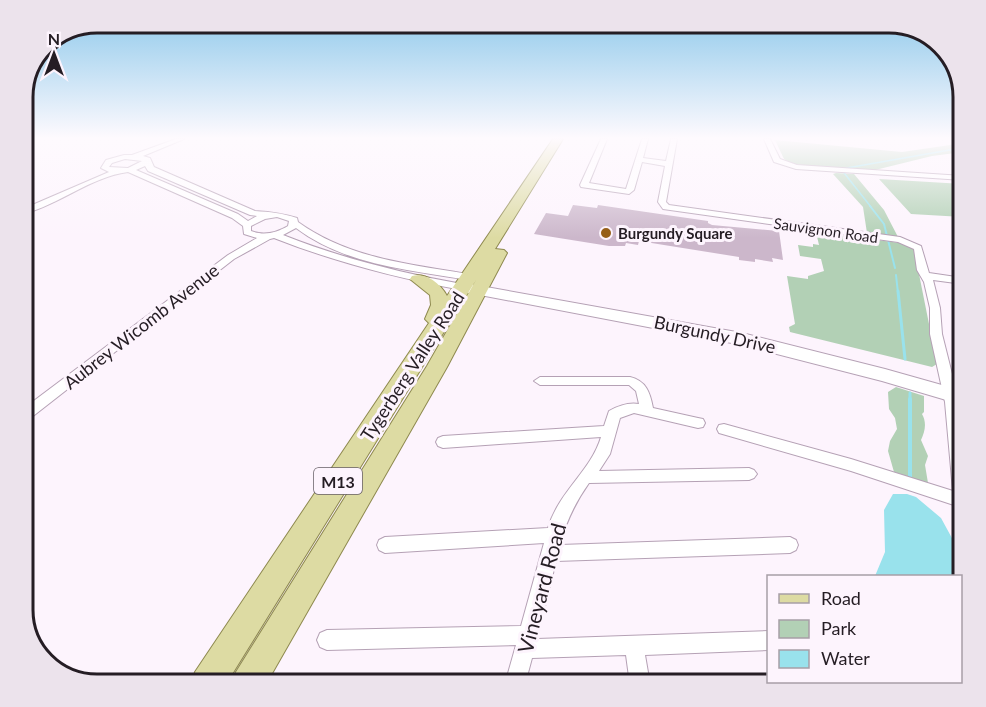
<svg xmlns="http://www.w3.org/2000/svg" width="986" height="707" viewBox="0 0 986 707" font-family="Lato,sans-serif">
	<rect width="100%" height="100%" fill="#fdf4fd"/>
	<path fill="#b2d0b5" d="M775 140 902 152 957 144 963 152 932 156 871 171 793 164 784 159Z
		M836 173 854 174 884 210 898 237 867 233 863 207 833 174Z
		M879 179 963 184V217L911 214Z
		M816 232 900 243 914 249 937 364 932 367 790 332 789 327 795 324 787 276 808 279V276L824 271 821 259 800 256 798 245 813 247V244L819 245Z
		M896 387 924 396V412L922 414C927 423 925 431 921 440L928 456 925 465 928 483 894 472 888 451 890 441 897 429 895 418 889 409 888 392Z"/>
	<path fill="#99e2ec" d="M893 494H907L916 497 941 518 959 551 963 606 961 619 960 576H875L885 552 884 510Z"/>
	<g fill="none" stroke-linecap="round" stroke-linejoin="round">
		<path stroke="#99e2ec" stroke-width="1.5" d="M871 207 841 169 961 148"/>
		<path stroke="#99e2ec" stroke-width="2" d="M870 206 884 224 895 268
			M896 275 898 293"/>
		<path stroke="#99e2ec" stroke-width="3" d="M898 291 905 359
			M910 393V401"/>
		<path stroke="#99e2ec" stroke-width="4" d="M910 399V482"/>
	</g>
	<path fill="#ccb7cb" d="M573 205 597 208 598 205 708 221V223L712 225 779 231 783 260 772 258 773 262 755 259V262L739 260V257L639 241 638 245 626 243 625 246H609L534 234 546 213 568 216Z"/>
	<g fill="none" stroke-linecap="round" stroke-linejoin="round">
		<defs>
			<path id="minor" d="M176 139H184L143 156 150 158 154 167 255 211C270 212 282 213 297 218L298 222C348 258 408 264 468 274L473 277 468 280C409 270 345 265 296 228L283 235C341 258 401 273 462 284L467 287 462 290C397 278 335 262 274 238L270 239 234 259 28 420 23 421V409L228 255 257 238 244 234 243 226 232 218 128 172C90 177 59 205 23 214V209L109 172 101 168 106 160 124 155H132ZM125 159 142 161 128 168 109 167 112 163ZM145 166 148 171 250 215 257 216 248 221 238 214 136 170ZM277 217 289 221 288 226C276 233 264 236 251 231V226L265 219Z
				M601 139H607L589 183 626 189 642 139H648L643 158 666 161 671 139H677L666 202 669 205 900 237 921 246 929 273 963 278V284L933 280 940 308 942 334 959 402 963 445V508L851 471 719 433 717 429 719 425 724 424 851 459 953 491 945 402 930 334V308L924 282 917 270 914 249 898 242 663 209 658 202 665 166 642 162 634 190 629 194 581 187 580 185Z
				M764 139H770L780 159 797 165 963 176V180L796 169 774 162Z
				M953 139H959L963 142V147Z
				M540 377H630C646 381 650 392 653 408L698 418 703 419 705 423 703 427 698 428 634 413 620 418 610 454 599 471 749 468 754 470 757 474 754 478 749 480 589 483C575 503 566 521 560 545L790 537 796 540 798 545 796 550 790 553 556 561 537 639 768 631V650L645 655 650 684H630L626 655 532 658 525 684H505L516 645 327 650 320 647 317 640 320 633 327 630 521 626 544 543 385 553 379 550 377 545 379 540 385 537 548 528C559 491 591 471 601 437L443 448 438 446 436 442 438 438 443 436 604 426 609 411C618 406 629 402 639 404L636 391 629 385H540L534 381Z"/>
			<path id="secondary" d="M464 283 742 333 885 369 963 391V405L882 381 742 345 459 291 456 288 459 285Z"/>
			<path id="primary" d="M553 139H563L495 249 504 250 507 253 447 367 266 684H231L236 672 427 366 476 280 226 684H191L195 672 429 323 425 319 431 305 430 295 410 279 412 276C426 272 441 284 447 296Z"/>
		</defs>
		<use href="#minor" stroke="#b5a1b5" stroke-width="2"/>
		<use href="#secondary" stroke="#b5a1b5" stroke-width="2"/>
		<use href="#primary" stroke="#8e894f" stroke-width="2"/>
		<use href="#minor" fill="#fff" fill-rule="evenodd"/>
		<use href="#secondary" fill="#fff" fill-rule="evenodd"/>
		<use href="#primary" fill="#dddba3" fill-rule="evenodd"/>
	</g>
	<linearGradient id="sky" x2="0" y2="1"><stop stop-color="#88c6ea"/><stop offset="0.58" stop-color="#fefafe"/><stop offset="1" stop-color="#fefafe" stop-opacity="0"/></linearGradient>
	<rect width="986" height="238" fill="url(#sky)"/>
	<circle fill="#965f18" stroke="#fdf4fd" stroke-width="2" cx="606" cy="233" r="6"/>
	<g text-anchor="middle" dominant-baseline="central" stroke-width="6" stroke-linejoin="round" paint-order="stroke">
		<g font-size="15" fill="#251d24" stroke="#fdf4fd">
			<text transform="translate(826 230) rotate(8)">Sauvignon Road</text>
		</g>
		<g font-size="15" font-weight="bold" fill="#251d24" stroke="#fdf4fd" text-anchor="start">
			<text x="618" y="233">Burgundy Square</text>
		</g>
		<rect fill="#fdf4fd" stroke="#665e65" stroke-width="1.5" x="314" y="468" width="48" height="26" rx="4.5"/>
		<g font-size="16" font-weight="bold" fill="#251d24">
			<text x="338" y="481">M13</text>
		</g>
		<g font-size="18" fill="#251d24" stroke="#fdf4fd">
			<text transform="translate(141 326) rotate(-38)">Aubrey Wicomb Avenue</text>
			<text transform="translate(715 334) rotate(12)">Burgundy Drive</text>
			<text transform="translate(412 366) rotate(-57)">Tygerberg Valley Road</text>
		</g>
		<g font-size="21" fill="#251d24" stroke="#fdf4fd">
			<text transform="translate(541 588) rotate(-75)">Vineyard Road</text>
		</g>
	</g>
	<path d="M0 0H986V707H0ZM97 33H889A64 64 0 0 1 953 97V610A64 64 0 0 1 889 674H97A64 64 0 0 1 33 610V97A64 64 0 0 1 97 33Z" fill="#ece3ec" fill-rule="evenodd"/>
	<path fill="none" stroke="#251d24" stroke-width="3" d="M97 33H889A64 64 0 0 1 953 97V610A64 64 0 0 1 889 674H97A64 64 0 0 1 33 610V97A64 64 0 0 1 97 33Z"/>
	<rect x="767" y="575" width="195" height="108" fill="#fdf4fd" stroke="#a79ea6" stroke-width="1.5"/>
	<rect x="779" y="594" width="30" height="9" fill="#dddba3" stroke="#a79ea6" stroke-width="1.5"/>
	<text x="821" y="605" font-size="18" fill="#251d24">Road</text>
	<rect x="779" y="620" width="30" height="18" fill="#b2d0b5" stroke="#a79ea6" stroke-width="1.5"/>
	<text x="821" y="635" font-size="18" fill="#251d24">Park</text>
	<rect x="779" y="650" width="30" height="18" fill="#99e2ec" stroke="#a79ea6" stroke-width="1.5"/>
	<text x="821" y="665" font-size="18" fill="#251d24">Water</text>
	<g transform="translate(54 54)" stroke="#fdf4fd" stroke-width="4.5" paint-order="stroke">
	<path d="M0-4.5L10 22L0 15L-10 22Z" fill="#251d24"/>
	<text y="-9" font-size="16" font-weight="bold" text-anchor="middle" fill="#251d24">N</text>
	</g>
</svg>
